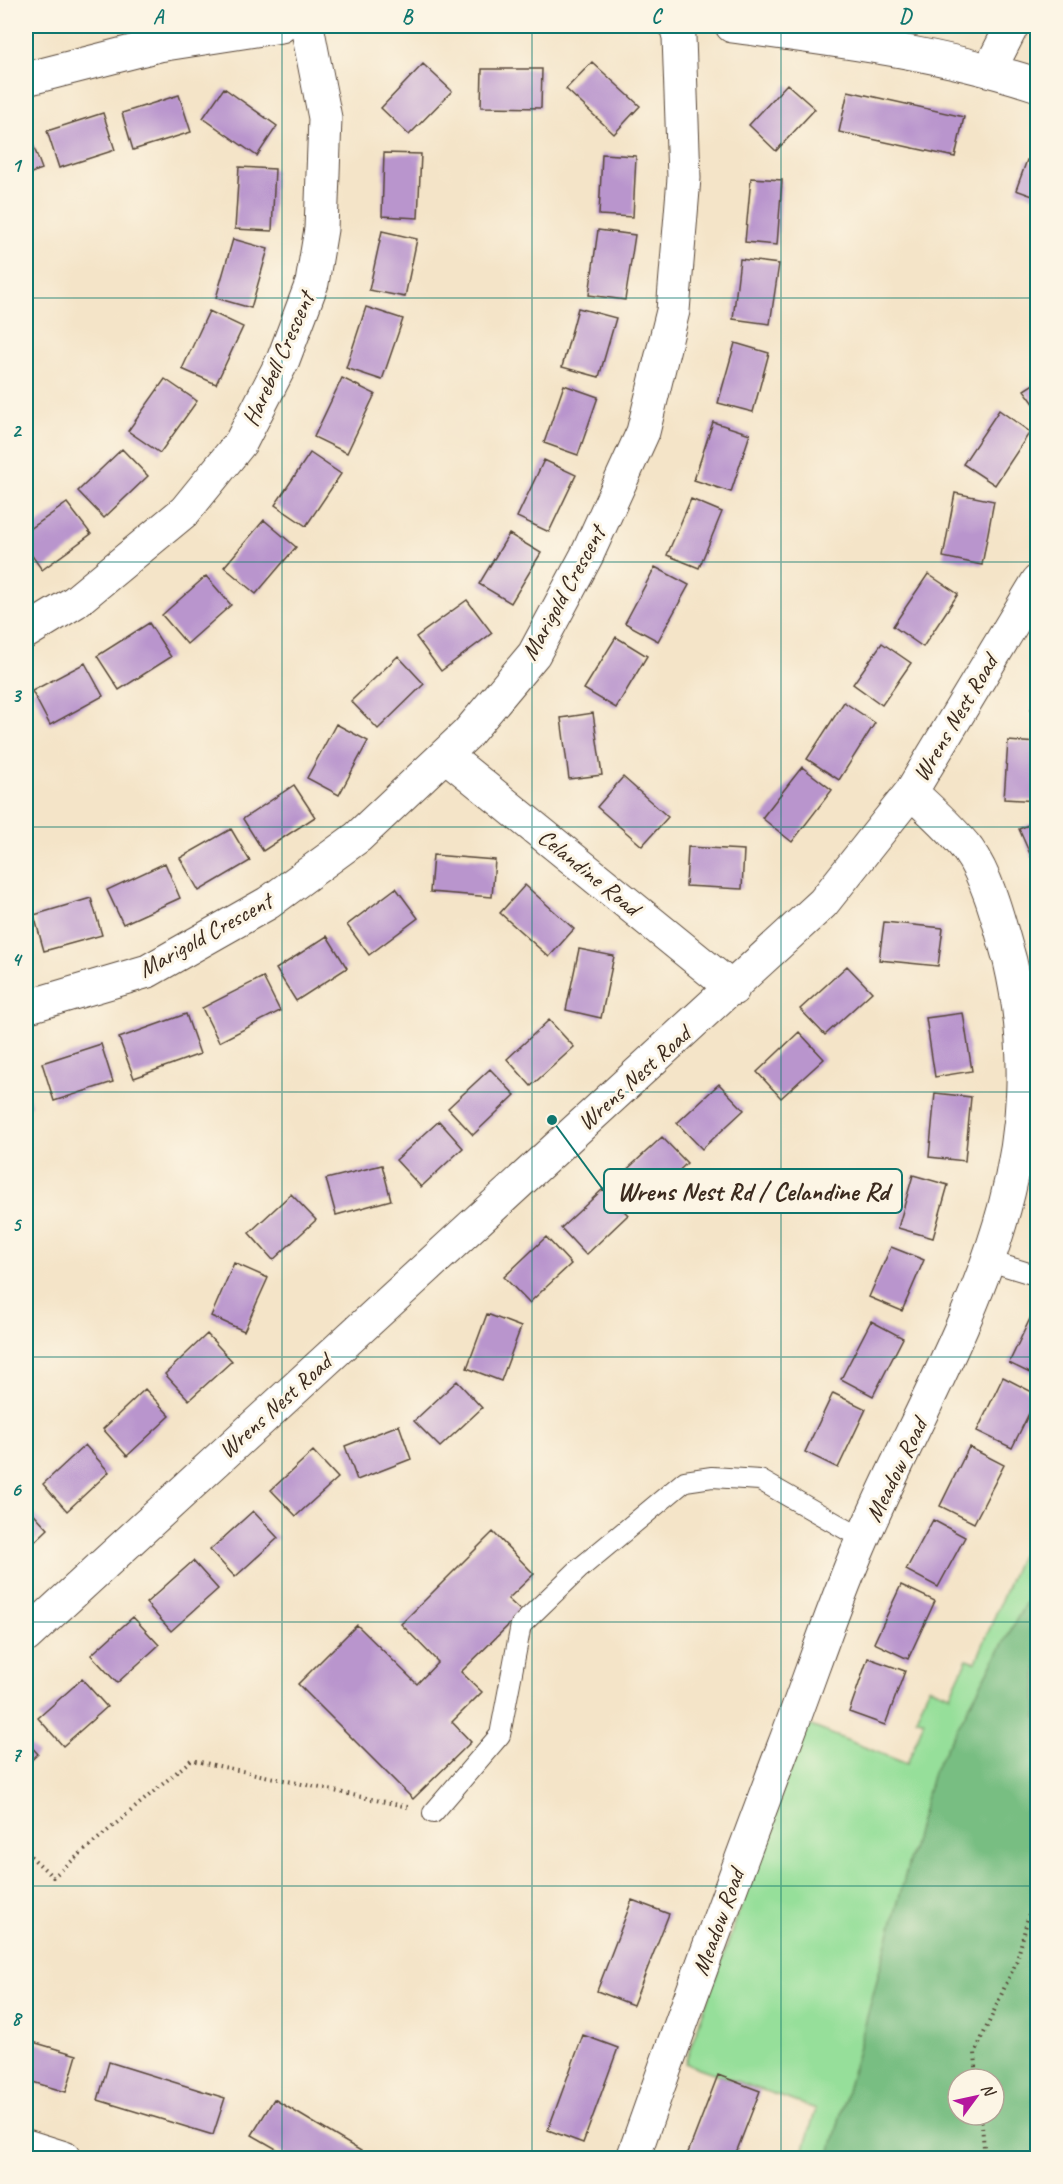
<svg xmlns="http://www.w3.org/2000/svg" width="1063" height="2184" viewBox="0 0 1063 2184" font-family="Caveat,sans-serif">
	<rect width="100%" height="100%" fill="#fcf5e5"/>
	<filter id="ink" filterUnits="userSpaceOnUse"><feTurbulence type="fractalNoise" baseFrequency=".0167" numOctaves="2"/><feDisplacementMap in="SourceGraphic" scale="12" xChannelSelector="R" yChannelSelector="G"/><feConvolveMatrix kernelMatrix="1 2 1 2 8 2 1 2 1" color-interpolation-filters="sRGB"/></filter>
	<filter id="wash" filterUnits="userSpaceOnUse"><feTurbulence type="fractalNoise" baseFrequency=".008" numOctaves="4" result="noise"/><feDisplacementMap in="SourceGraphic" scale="24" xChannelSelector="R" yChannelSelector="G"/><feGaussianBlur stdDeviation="1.35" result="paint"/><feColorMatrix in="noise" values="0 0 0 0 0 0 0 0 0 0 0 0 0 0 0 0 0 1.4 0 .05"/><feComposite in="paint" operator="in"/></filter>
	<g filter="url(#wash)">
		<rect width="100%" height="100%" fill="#f4e4c8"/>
		<path fill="#96df9a" stroke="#68845c" stroke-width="1.5" fill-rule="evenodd" d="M1037 1522V2158H808L810 2152 804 2149 816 2109 685 2063 806 1724 907 1764 924 1721 916 1718 929 1687 950 1695 967 1659 976 1662 1017 1562ZM958 2079H994V2115H958Z"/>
		<path fill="#78be82" stroke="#5a7450" stroke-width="1.5" fill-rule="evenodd" d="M1037 1582V2158H829L933 1772ZM958 2079H994V2115H958Z"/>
		<g id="blocks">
			<path fill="#b995cd" d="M592 62 640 106 614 134 566 89Z
				M423 64 452 91 409 135 381 108Z
				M482 69H542L541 108 481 107Z
				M787 84 815 109 776 151 749 125Z
				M224 88 277 126 257 156 203 118Z
				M848 91 964 117 955 157 839 132Z
				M179 95 191 132 133 150 122 113Z
				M103 113 115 150 59 168 47 131Z
				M29 134 42 169 26 175V136Z
				M384 153 421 154 418 218 382 216Z
				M602 154 636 156 633 217 599 215Z
				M1027 160 1038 164V198L1016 190Z
				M239 167 275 169 272 231 235 229Z
				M751 178 782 180 777 245 745 242Z
				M598 230 635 235 625 300 589 295Z
				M382 231 417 239 405 297 369 290Z
				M233 239 268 249 251 308 216 298Z
				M740 259 779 264 770 324 733 319Z
				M366 307 403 319 382 380 346 368Z
				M578 308 616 318 599 377 562 367Z
				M209 311 243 327 216 384 182 369Z
				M735 343 769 353 753 412 718 403Z
				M342 378 375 394 347 453 314 437Z
				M165 379 197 401 160 453 128 431Z
				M1038 381V409L1024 390Z
				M564 385 598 397 578 455 544 443Z
				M999 410 1030 432 995 485 963 464Z
				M713 422 750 434 731 492 694 480Z
				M122 449 148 476 104 518 78 491Z
				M310 453 341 474 306 526 275 505Z
				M544 460 576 475 549 532 517 517Z
				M955 493 994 501 982 565 943 557Z
				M691 499 722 512 699 568 667 555Z
				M67 503 91 534 42 570 26 547V532Z
				M264 520 296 547 256 594 224 567Z
				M509 534 541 553 511 603 479 584Z
				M655 567 689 585 658 641 625 623Z
				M928 574 958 594 923 647 893 626Z
				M206 576 231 605 187 644 162 615Z
				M467 600 492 633 441 671 416 637Z
				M149 623 171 657 119 690 97 656Z
				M616 637 647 656 616 708 584 689Z
				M882 643 911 663 882 705 853 684Z
				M398 656 424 684 378 729 351 701Z
				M85 663 103 696 50 725 32 691Z
				M1038 699V713L1031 709Z
				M844 702 875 723 839 780 807 759Z
				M593 713 602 775 569 779 561 718Z
				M336 724 368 741 339 795 307 778Z
				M1008 741 1038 743V801L1004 799Z
				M802 767 832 790 792 842 762 818Z
				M623 777 668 817 642 846 597 807Z
				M294 785 315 817 263 851 243 819Z
				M1038 821V872L1019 829Z
				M231 829 250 861 199 891 180 858Z
				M688 847 744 850 742 889 686 886Z
				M433 855 495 860 492 897 430 892Z
				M165 863 180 898 123 924 107 890Z
				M525 885 574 929 549 957 500 913Z
				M396 888 418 918 369 955 347 925Z
				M91 898 102 935 44 951 34 915Z
				M884 922 943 928 938 966 879 960Z
				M327 936 347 968 296 1001 276 969Z
				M579 949 614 956 601 1018 566 1010Z
				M847 966 872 992 825 1035 800 1009Z
				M263 977 280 1011 219 1042 202 1008Z
				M963 1013 972 1071 935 1077 926 1018Z
				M186 1014 200 1054 134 1078 119 1038Z
				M549 1020 574 1047 531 1086 507 1059Z
				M799 1032 824 1059 781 1098 757 1072Z
				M101 1044 113 1082 54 1101 42 1063Z
				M490 1069 515 1095 473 1135 448 1108Z
				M719 1084 744 1110 702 1149 677 1123Z
				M26 1087 31 1106 26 1107Z
				M935 1093 971 1097 965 1161 929 1157Z
				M439 1121 463 1148 421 1187 396 1160Z
				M662 1137 687 1163 645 1203 620 1176Z
				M382 1165 391 1200 336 1215 326 1179Z
				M913 1175 948 1185 933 1238 898 1228Z
				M603 1189 628 1215 586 1255 561 1228Z
				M291 1194 316 1220 273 1260 249 1233Z
				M546 1237 571 1264 529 1303 504 1277Z
				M891 1247 924 1260 902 1311 869 1297Z
				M234 1263 268 1278 244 1331 211 1316Z
				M1036 1306 1038 1307V1377L1009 1363Z
				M487 1314 521 1327 501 1381 467 1368Z
				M871 1321 903 1338 873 1396 841 1379Z
				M207 1334 232 1361 189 1400 165 1374Z
				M1003 1377 1038 1395 1012 1448 977 1431Z
				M457 1381 482 1408 440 1447 414 1421Z
				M145 1389 170 1416 127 1456 103 1429Z
				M833 1393 866 1409 838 1468 805 1452Z
				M399 1425 411 1459 357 1480 345 1446Z
				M85 1445 109 1472 67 1511 43 1484Z
				M969 1447 1004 1465 974 1523 940 1506Z
				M313 1451 338 1478 296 1516 271 1490Z
				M26 1505 48 1529 26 1550Z
				M253 1511 278 1538 235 1577 210 1550Z
				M933 1520 965 1537 938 1587 906 1570Z
				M493 1532 534 1574 508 1599 522 1612 461 1672 482 1692 452 1722 471 1742 413 1799 298 1684 357 1625 417 1684 438 1662 401 1624Z
				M193 1561 218 1589 171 1631 146 1603Z
				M901 1585 935 1601 908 1659 874 1643Z
				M133 1617 159 1645 117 1683 91 1655Z
				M868 1658 905 1671 885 1725 849 1712Z
				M82 1679 107 1707 63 1746 38 1718Z
				M26 1741 38 1754 26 1765Z
				M632 1900 669 1914 633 2005 597 1991Z
				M583 2035 618 2048 583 2143 548 2130Z
				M26 2040 77 2055 66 2092 26 2080Z
				M109 2062 225 2098 213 2135 98 2100Z
				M718 2075 760 2091 734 2158H686Z
				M274 2099 366 2154 363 2158H292L252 2135Z"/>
		</g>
	</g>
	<g filter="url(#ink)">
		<use href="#blocks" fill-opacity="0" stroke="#574638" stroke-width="1.5"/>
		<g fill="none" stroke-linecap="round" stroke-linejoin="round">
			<defs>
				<path id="lane" d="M993 1262 1038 1276
					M433 1813 500 1735 521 1625 579 1569 685 1481 712 1477 760 1480 863 1539"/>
				<path id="street" d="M732 26C834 40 939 52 1038 85
					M990 69 1012 26
					M26 79 159 45 281 26
					M26 632 75 602 185 511 241 442 283 360 312 283 321 229 325 118 307 26
					M445 755 733 989
					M26 1007 148 971 268 903 358 837 467 734 534 654 587 555 643 432 673 311 684 178 679 37 676 26
					M26 1636 823 903 911 792 1038 581
					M26 2146 64 2158
					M633 2158C681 2021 732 1884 783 1748 809 1681 831 1612 859 1547 944 1349 1063 1189 1010 961 1000 926 989 879 968 850 951 828 931 811 911 792"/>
			</defs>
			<use href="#lane" stroke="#574638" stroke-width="22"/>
			<use href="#street" stroke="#574638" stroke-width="35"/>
			<path stroke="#574638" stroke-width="4" stroke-dasharray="1.5 4.5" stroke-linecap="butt" d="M26 1852 53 1877 191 1760 408 1807
				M977 2079 975 2053 1017 1960 1038 1879
				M981 2115 985 2158"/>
			<use href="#lane" stroke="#fff" stroke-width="20"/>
			<use href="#street" stroke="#fff" stroke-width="33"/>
		</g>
	</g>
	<path fill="none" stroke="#0f766e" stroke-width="1.5" stroke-opacity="0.55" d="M282 26V2158M532 26V2158M781 26V2158M26 298H1038M26 562H1038M26 827H1038M26 1092H1038M26 1357H1038M26 1622H1038M26 1886H1038"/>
	<g text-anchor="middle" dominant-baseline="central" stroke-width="6" stroke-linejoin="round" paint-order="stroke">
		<g font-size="24" fill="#3b2a1e" stroke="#fcf5e5">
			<text transform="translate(278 359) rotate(-66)">Harebell Crescent</text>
			<text transform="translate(563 593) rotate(-61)">Marigold Crescent</text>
			<text transform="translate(955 718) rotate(-59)">Wrens Nest Road</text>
			<text transform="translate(589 872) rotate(39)">Celandine Road</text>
			<text transform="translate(205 935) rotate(-29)">Marigold Crescent</text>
			<text transform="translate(634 1078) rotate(-42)">Wrens Nest Road</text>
			<text transform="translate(275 1406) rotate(-42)">Wrens Nest Road</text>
			<text transform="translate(896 1470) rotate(-64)">Meadow Road</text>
			<text transform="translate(718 1922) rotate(-70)">Meadow Road</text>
		</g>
	</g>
	<path fill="none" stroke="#0f766e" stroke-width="2" d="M552 1120L604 1191"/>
	<circle fill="#0f766e" stroke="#fcf5e5" stroke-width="2" cx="552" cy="1120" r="6"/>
	<rect fill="#fcf5e5" stroke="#0f766e" stroke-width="2" x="604" y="1169" width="298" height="44" rx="6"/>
	<g font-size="26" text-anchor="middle" font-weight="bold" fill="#3b2a1e">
		<text x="753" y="1200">Wrens Nest Rd / Celandine Rd</text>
	</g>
	<rect width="1063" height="2184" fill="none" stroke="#fcf5e5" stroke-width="66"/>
	<g transform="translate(976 2097) rotate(57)"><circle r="28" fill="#fcf5e5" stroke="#afa495" stroke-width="1.5"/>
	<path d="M0-4.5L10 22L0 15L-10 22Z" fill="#b5179e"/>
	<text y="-9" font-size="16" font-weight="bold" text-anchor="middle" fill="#3b2a1e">N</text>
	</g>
	<rect x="33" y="33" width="997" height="2118" fill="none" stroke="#0f766e" stroke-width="2"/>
	<g font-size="20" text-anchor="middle" font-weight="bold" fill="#0f766e">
		<text x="158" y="23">A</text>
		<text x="407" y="23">B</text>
		<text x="656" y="23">C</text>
		<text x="905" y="23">D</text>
		<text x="16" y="172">1</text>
		<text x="16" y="437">2</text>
		<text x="16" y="702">3</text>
		<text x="16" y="966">4</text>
		<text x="16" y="1231">5</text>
		<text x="16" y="1496">6</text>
		<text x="16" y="1761">7</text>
		<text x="16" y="2025">8</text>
	</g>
</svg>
